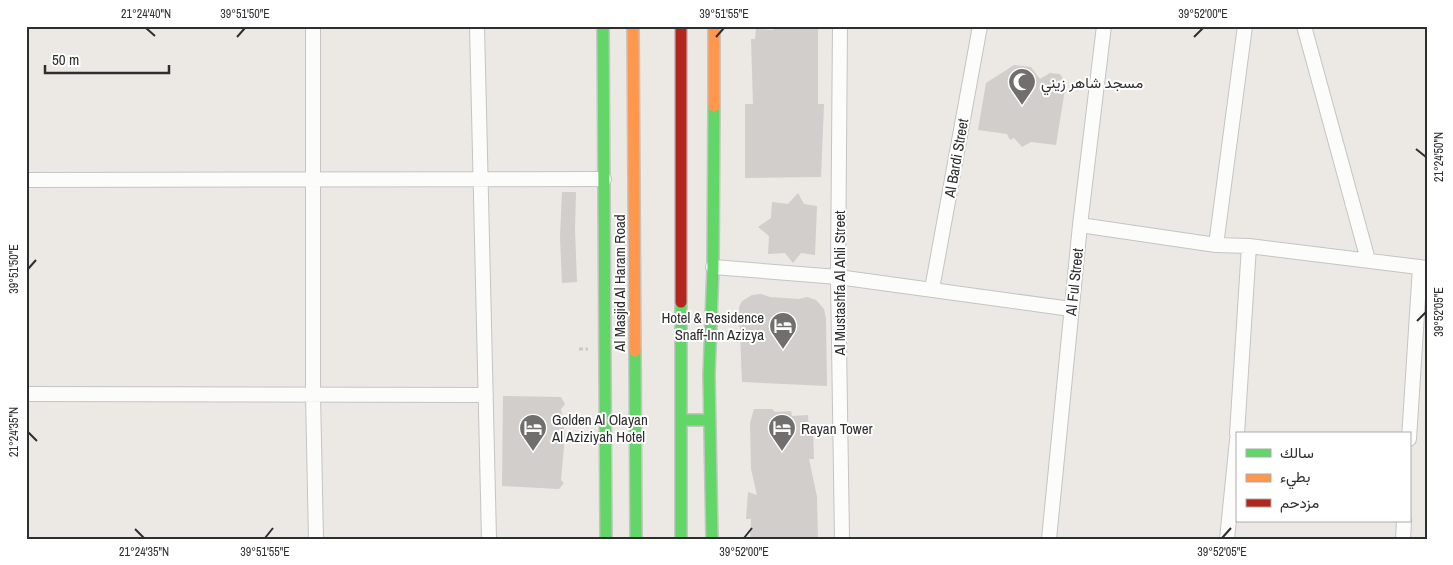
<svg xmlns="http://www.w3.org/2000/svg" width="1453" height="565" viewBox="0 0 1453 565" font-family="'Archivo Narrow',Vazirmatn,sans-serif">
	<rect width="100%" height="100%" fill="#ece8e4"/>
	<path fill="#d1cecb" d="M774 26H818V104H824L821 177 745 178V104H753L751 39H755L756 29 773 30Z
		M1014 65 1031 67 1040 79 1050 73 1060 74 1066 83 1056 145 1031 142 1022 147 1014 138 1010 140 1007 134 978 130 986 83Z
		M562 192H576L575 230 577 282 562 283 560 237Z
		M798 193 804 204 817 206 815 255 801 253 793 263 785 253 768 254 769 236 758 227 771 218 772 202 788 204Z
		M761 294 770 297 799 299 807 297 816 300 824 309 826 319 827 386 742 382 739 307 742 301 752 295Z
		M503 396 561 397 565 404 561 409 565 435 561 480 564 483 559 489 502 486Z
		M754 409H772L775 412 791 411 792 416 808 415 809 431H813L814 459H809L817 497 818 539H750L751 519H746L748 492 757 495 751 469 750 423Z"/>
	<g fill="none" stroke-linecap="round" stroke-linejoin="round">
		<defs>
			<path id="street" d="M313 26V394L316 539
				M477 26 489 539
				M840 26 838 277 842 539
				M1304 26 1368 260
				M26 180 604 179
				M1080 225 1216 245 1249 246 1427 268
				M1216 245 1245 26
				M713 267 838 277 1071 309
				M932 289 980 26
				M26 394 486 395
				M1237 434 1249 246
				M1409 439 1420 267
				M1049 539 1080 225 1104 26
				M1227 539 1237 440
				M1403 539 1404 521"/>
			<path id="fast" d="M603 26 606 539
				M681 302V539
				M635 351 636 539
				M681 420H710
				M712 539 709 375 713 267 714 106"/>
			<path id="slow" d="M633 26 635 351
				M714 106V26"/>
			<path id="jam" d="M681 26V302"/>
		</defs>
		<use href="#street" stroke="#c5c4c5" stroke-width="16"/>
		<use href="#fast" stroke="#c5c4c5" stroke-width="14"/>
		<use href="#slow" stroke="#c5c4c5" stroke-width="14"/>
		<use href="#jam" stroke="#c5c4c5" stroke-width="14"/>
		<path stroke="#c9c9c8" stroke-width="3" stroke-dasharray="4 2.5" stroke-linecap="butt" d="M579 349H588"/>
		<use href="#street" stroke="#fcfcfb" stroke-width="14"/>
		<use href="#fast" stroke="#63d668" stroke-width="11"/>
		<use href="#slow" stroke="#ff974d" stroke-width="11"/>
		<use href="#jam" stroke="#b3261e" stroke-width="11"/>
	</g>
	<path fill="none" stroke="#2e2e2e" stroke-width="2" d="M146 28 155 36M237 37 245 28M716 37 724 28M1194 37 1203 28M1416 149 1426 157M28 269 36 260M1417 321 1426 312M28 432 37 441M135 529 144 538M265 538 273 528M744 538 752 528M1222 538 1231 528"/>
	<defs>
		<symbol id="mosque-pin" viewBox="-11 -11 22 30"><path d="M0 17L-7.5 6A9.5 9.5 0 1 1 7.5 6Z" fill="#706f6e" stroke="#fff"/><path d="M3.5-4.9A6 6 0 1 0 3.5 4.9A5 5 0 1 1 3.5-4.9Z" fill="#fff"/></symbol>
		<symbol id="hotel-pin" viewBox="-11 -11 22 30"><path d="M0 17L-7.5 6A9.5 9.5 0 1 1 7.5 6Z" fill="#706f6e" stroke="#fff"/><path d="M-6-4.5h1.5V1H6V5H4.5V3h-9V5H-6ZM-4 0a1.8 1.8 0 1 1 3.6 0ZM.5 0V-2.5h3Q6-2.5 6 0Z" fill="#fff"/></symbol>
	</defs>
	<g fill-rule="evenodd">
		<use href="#mosque-pin" x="1006" y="66" width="32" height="43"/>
		<use href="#hotel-pin" x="767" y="310" width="32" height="43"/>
		<use href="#hotel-pin" x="517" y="412" width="32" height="43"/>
		<use href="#hotel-pin" x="766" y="412" width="32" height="43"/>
	</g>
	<g text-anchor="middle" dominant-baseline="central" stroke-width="4" stroke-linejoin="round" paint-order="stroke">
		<g font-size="15" fill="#2e2e2e" stroke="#fff" text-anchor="start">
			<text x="1041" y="82">مسجد شاهر زيني</text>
			<text x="764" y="317" text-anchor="end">Hotel &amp; Residence<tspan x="764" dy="17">Snaff-Inn Azizya</tspan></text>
			<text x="552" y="419">Golden Al Olayan<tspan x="552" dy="17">Al Aziziyah Hotel</tspan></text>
			<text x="801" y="428">Rayan Tower</text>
		</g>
		<g font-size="15" fill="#2e2e2e" stroke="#fff">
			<text transform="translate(956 158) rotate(-80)">Al Bardi Street</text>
			<text transform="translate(1074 282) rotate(-84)">Al Ful Street</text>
			<text transform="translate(619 283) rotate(-90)">Al Masjid Al Haram Road</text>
			<text transform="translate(839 283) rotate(-90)">Al Mustashfa Al Ahli Street</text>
		</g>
	</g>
	<rect width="1453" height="565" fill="none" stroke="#ffffff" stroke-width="55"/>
	<rect x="1236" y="432" width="175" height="90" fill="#ffffff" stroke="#ababab"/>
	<rect x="1246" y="449" width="25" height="8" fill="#63d668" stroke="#ababab"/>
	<text x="1280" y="458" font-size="15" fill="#2e2e2e">سالك</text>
	<rect x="1246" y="474" width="25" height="8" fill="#ff974d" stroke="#ababab"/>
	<text x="1280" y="482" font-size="15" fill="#2e2e2e">بطيء</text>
	<rect x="1246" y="499" width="25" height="8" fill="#b3261e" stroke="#ababab"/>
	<text x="1280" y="508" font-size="15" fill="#2e2e2e">مزدحم</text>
	<path d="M45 65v8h124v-8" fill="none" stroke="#2e2e2e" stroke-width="2.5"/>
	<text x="52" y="65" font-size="15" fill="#2e2e2e" stroke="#ffffff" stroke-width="4" paint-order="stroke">50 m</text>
	<rect x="28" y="28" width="1398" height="510" fill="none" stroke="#2e2e2e" stroke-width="2"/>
	<g font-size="12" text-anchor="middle" fill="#2e2e2e">
		<text x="146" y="18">21°24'40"N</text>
		<text x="245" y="18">39°51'50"E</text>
		<text x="724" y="18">39°51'55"E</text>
		<text x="1203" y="18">39°52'00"E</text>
		<text transform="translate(1439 157) rotate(-90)" y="4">21°24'50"N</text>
		<text transform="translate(14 269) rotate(-90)" y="4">39°51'50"E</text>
		<text transform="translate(1439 312) rotate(-90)" y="4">39°52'05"E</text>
		<text transform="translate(14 432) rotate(-90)" y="4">21°24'35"N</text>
		<text x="144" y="556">21°24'35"N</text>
		<text x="265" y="556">39°51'55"E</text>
		<text x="744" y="556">39°52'00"E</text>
		<text x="1222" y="556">39°52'05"E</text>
	</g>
</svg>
